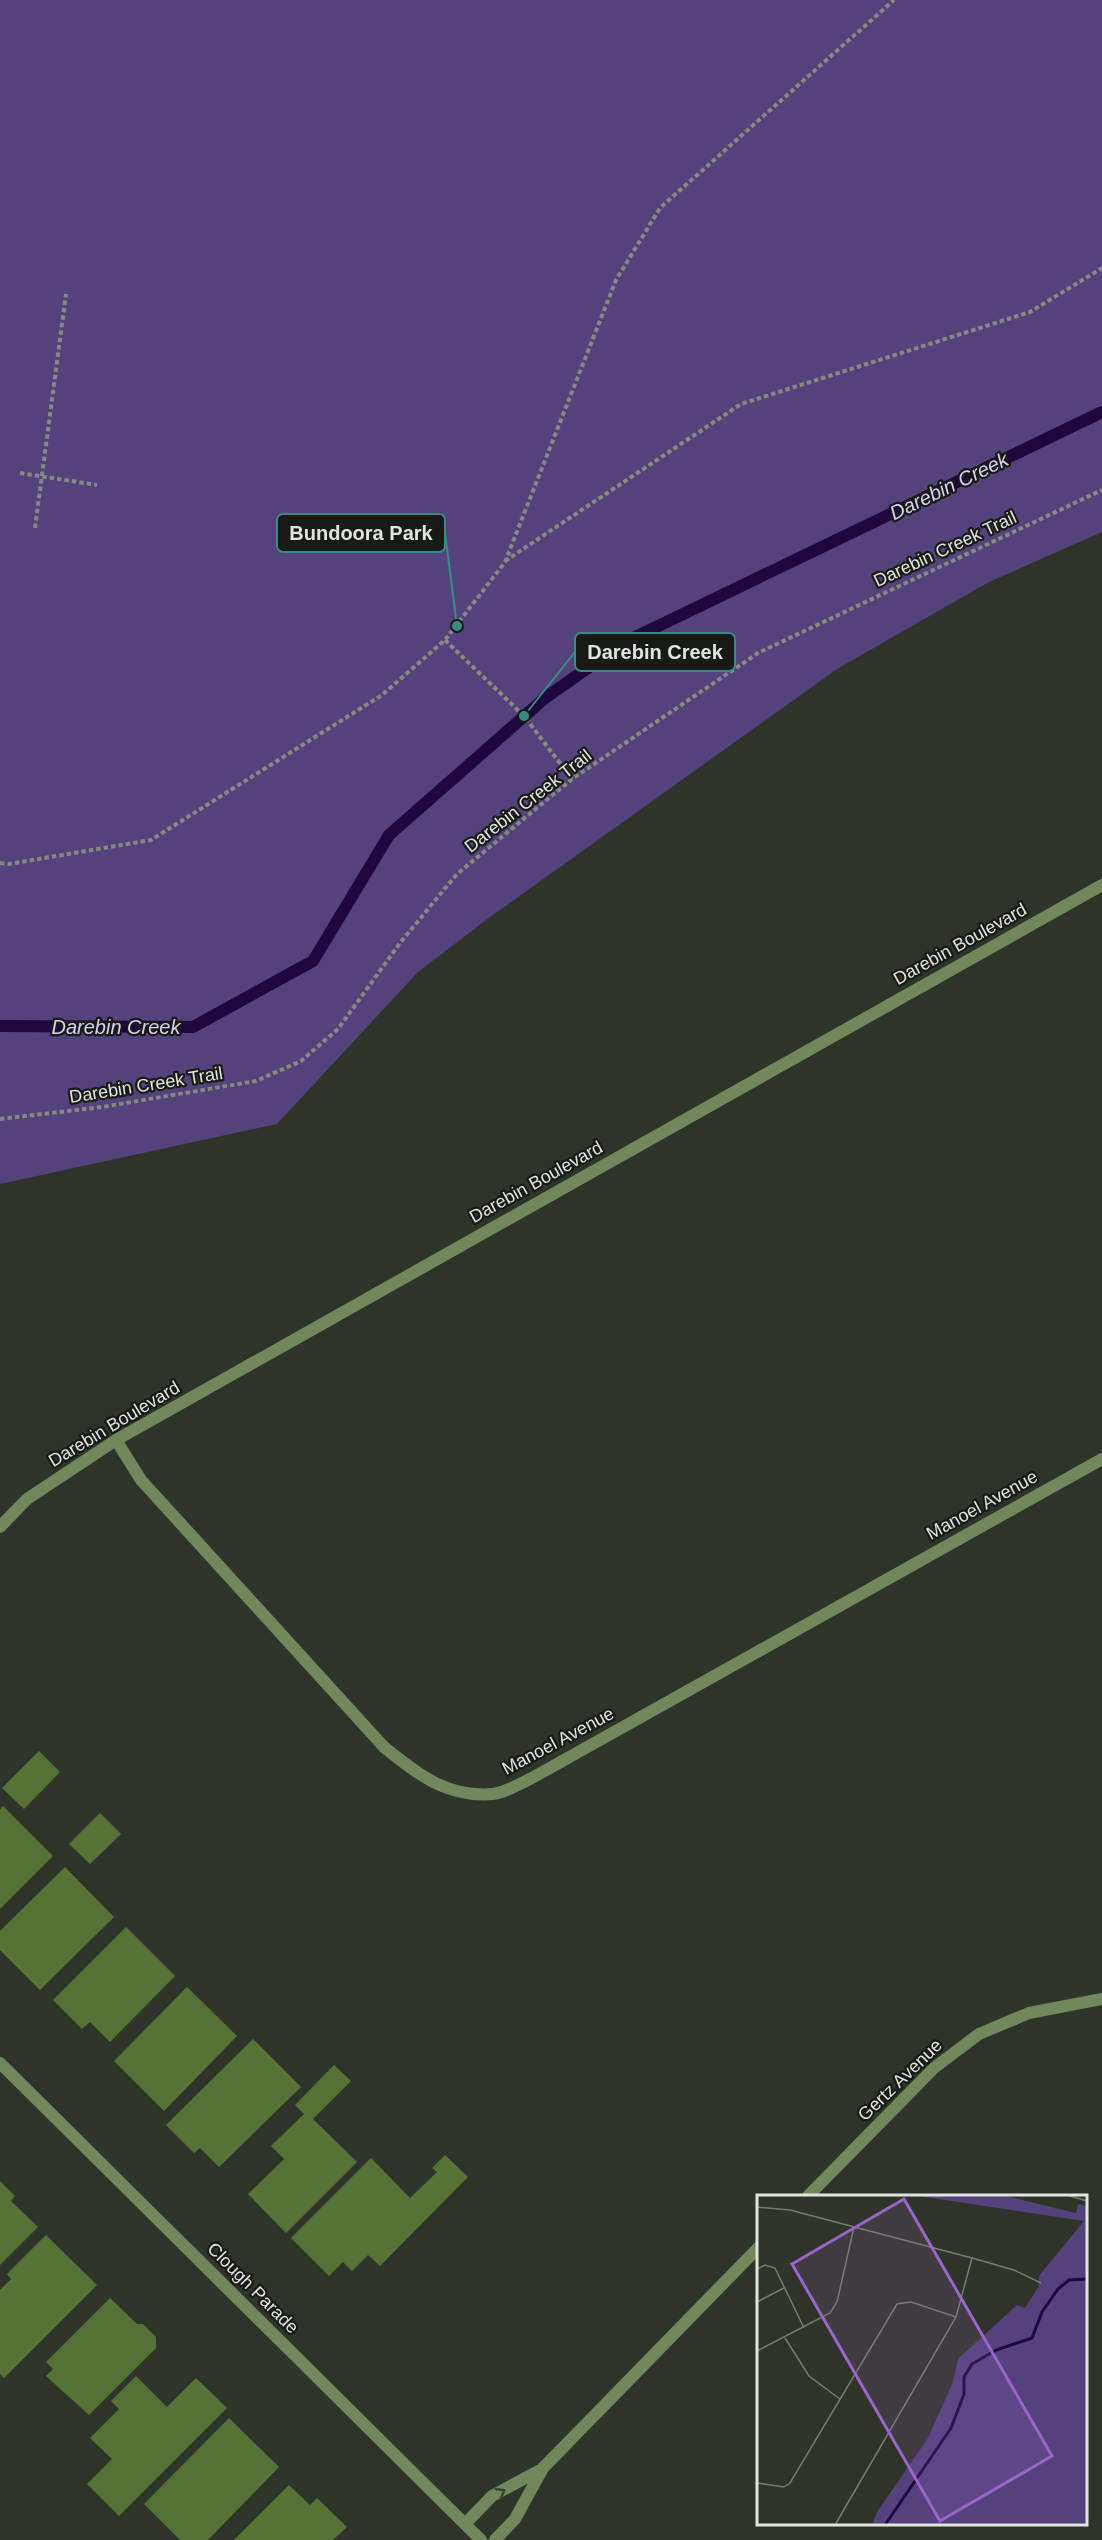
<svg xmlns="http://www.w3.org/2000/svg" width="1102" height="2540" viewBox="0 0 1102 2540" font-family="Helvetica,sans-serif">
	<rect width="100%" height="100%" fill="#2f342a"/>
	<path fill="#54427c" d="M0 0H1102V532L989 582 837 669 486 920 418 972 277 1124 0 1184Z"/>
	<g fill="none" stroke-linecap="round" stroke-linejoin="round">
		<path stroke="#1e073d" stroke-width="12" d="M0 1026 193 1027 313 961 389 835 545 698 625 642 1102 412"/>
	</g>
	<path fill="#547335" d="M39 1751 60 1772 24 1809 2 1788Z
		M3 1806 53 1856 0 1909V1810Z
		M100 1813 121 1834 90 1864 69 1844Z
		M65 1867 114 1917 40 1990 0 1950V1931Z
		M126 1927 175 1976 110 2042 90 2022 82 2029 53 2000Z
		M187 1987 237 2036 164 2111 114 2061Z
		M253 2039 301 2087 219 2167 200 2148 194 2153 166 2125Z
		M334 2065 351 2081 313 2119 357 2162 286 2233 248 2194 284 2159 271 2146 304 2114 295 2105Z
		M445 2155 468 2177 380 2266 368 2255 352 2271 343 2262 329 2276 291 2238 371 2158 410 2198 437 2172 432 2168Z
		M0 2181 15 2196 11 2201 38 2227 0 2265Z
		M46 2235 97 2285 4 2378 0 2374V2290L11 2279 7 2274Z
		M110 2298 137 2324H143L156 2337V2348L89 2415 46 2376 53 2369 46 2362Z
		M136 2376 167 2407 196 2378 227 2408 119 2516 87 2484 112 2459 90 2438 119 2409 111 2401Z
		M229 2418 279 2467 208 2540H180L144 2504Z
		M289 2485 310 2505 317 2498 347 2527 333 2540H234Z"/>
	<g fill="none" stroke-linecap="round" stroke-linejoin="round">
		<path stroke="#868a82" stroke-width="4" stroke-dasharray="4.5 3" stroke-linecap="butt" d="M20 473 97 485
			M35 528 66 294
			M505 561 741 404 1030 312 1102 268
			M445 640 524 716 572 779
			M0 863 9 864 151 840 382 695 445 640 505 562 616 280 660 208 894 0
			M0 1119 102 1107 256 1081 301 1061 338 1029 400 943 457 874 572 779 758 653 1102 490"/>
		<path stroke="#71885c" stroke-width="12" d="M116 1440 141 1480 384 1747C417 1774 447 1798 493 1794 505 1793 521 1783 532 1778L1102 1459
			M0 1527 27 1499 116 1440 1102 885
			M0 2063 481 2540
			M808 2196 934 2068 979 2034 1029 2013 1102 1999
			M465 2524 492 2496 542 2469
			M495 2540 515 2519 543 2468 758 2248"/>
	</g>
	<defs><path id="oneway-chevron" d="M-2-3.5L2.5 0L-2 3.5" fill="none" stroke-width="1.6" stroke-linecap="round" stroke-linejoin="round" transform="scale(1.5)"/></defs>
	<use stroke="#37402e" href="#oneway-chevron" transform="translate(501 2492) rotate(-30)"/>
	<g text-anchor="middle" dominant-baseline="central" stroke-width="4.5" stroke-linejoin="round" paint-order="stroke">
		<g font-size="18" fill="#e2e5df" stroke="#181a16">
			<text transform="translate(945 549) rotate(-25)">Darebin Creek Trail</text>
			<text transform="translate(528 801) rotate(-38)">Darebin Creek Trail</text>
			<text transform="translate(960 944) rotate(-29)">Darebin Boulevard</text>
			<text transform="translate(146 1085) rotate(-9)">Darebin Creek Trail</text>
			<text transform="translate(536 1182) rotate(-29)">Darebin Boulevard</text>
			<text transform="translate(114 1424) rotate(-31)">Darebin Boulevard</text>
			<text transform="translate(982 1505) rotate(-29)">Manoel Avenue</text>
			<text transform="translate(558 1741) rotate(-28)">Manoel Avenue</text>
			<text transform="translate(900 2080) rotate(-44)">Gertz Avenue</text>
			<text transform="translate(253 2288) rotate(45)">Clough Parade</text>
		</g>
		<g font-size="20" font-style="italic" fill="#d9d0f4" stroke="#181a16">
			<text transform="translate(949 486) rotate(-26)">Darebin Creek</text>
			<text x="116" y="1027">Darebin Creek</text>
		</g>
	</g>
	<g transform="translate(757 2195)">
		<rect width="330" height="330" fill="#2f342a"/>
		<path d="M155 0H244L319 18 321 9 330 11V330H115L120 317 171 243 196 187 201 164 260 110 268 113 282 91V81L327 26Z" fill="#54427c"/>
		<path fill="none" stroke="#1e073d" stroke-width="3" d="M128 330 194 233 207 199V182L215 169 239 155 275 143 285 117 301 94 312 85 330 84"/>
		<path fill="none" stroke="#777b72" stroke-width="1.5" d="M310 0 330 6M0 12 33 15 215 63 257 75 284 88M0 74 8 70 18 73 47 133M0 107 27 93M28 143 52 181 83 204M0 156 73 118 80 107 97 32M0 288 27 292 33 288 140 109 154 107 199 122M78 330 199 122 215 63"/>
		<path fill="#9a64c9" fill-opacity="0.15" stroke="#9a64c9" stroke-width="3" d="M147 4 295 261 183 326 35 69Z"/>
		<rect width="330" height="330" fill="none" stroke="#e2e5df" stroke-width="3"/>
	</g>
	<path fill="none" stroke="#398c85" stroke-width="2" d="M457 626L445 533M524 716L575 652"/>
	<g fill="#398c85" stroke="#181a16" stroke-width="2">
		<circle cx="457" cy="626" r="6"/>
		<circle cx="524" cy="716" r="6"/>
	</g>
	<g fill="#181a16" stroke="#398c85" stroke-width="2">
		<rect x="277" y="514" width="168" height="38" rx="6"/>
		<rect x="575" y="633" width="160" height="38" rx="6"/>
	</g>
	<g font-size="20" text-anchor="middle" font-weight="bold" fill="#e2e5df">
		<text x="361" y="540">Bundoora Park</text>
		<text x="655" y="659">Darebin Creek</text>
	</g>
</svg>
